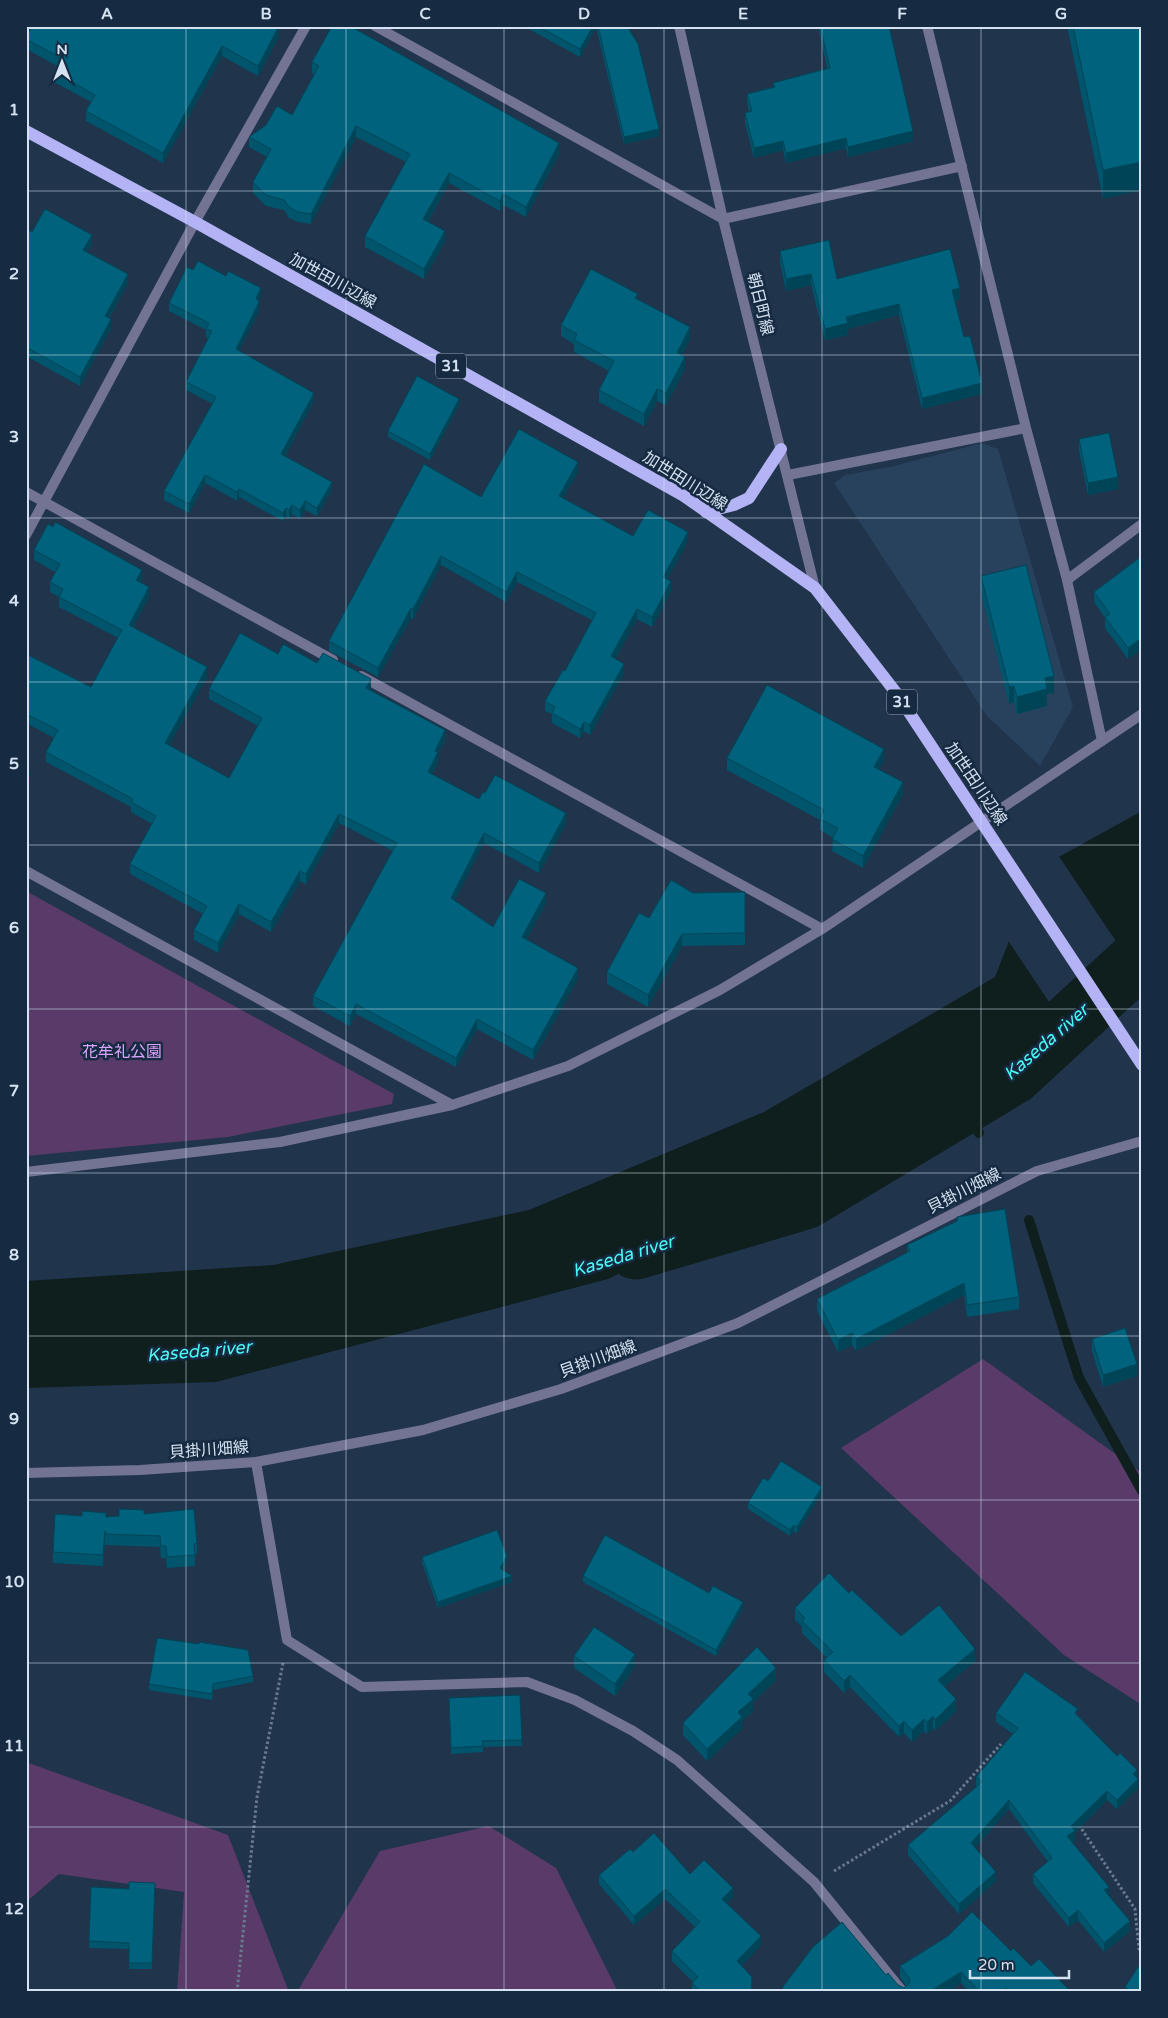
<svg xmlns="http://www.w3.org/2000/svg" width="1168" height="2018" viewBox="0 0 1168 2018" font-family="'Varela Round','Noto Sans JP',sans-serif">
	<rect width="100%" height="100%" fill="#20344c"/>
	<path fill="#28415d" d="M982 443 998 449 1073 707 1040 766 987 716 834 483 845 475 894 466Z"/>
	<path fill="#593a69" d="M26 891 394 1094 392 1104 228 1137 26 1156Z
		M983 1359 1142 1473V1705L1064 1655 841 1448Z
		M26 1762 228 1835 289 1992H177L184 1892 59 1874 26 1902Z
		M489 1826 556 1868 618 1992H297L380 1851Z"/>
	<path fill="#0f1f1e" d="M1142 811V997L1041 1065 608 1279 216 1382 26 1388V1281L273 1265 529 1210 764 1112 995 977 1037 869Z"/>
	<path fill="#20344c" d="M1058 855 1142 980V1000L1077 1044 1007 939 1035 868Z"/>
	<g fill="none" stroke-linecap="round" stroke-linejoin="round">
		<path stroke="#0f1f1e" stroke-width="10" d="M963 1105 979 1133
			M1029 1220 1079 1378 1142 1491"/>
		<path stroke="#0f1f1e" stroke-width="59" d="M636 1250 805 1200 1013 1075 1142 956"/>
		<path stroke="#697a8f" stroke-width="3" stroke-dasharray="2.5 2.5" stroke-linecap="butt" d="M1079 1825 1135 1909 1139 1949 1142 1950
			M834 1871 950 1801 1001 1744
			M237 1992 257 1797 283 1663"/>
		<path stroke="#737494" stroke-width="10" d="M375 26 723 219 962 166
			M927 26 1026 428 1067 580 1102 741
			M788 475 1026 428
			M26 492 333 660
			M26 535 195 222 306 26
			M361 676 822 929
			M26 871 452 1105
			M26 1172 280 1142 452 1105 568 1066 720 990 822 929 1142 714
			M256 1462 287 1640 362 1687 527 1682 575 1700 633 1731 677 1760 814 1882 903 1992"/>
		<path stroke="#737494" stroke-width="10" d="M679 26 723 219 815 588
			M1067 580 1142 524
			M26 1473 140 1470 256 1462 423 1430 561 1389 738 1323 1037 1171 1142 1141"/>
		<path stroke="#b3b3f5" stroke-width="12" d="M26 131 195 222 684 496 815 588 897 694 1142 1065
			M706 512 734 505 749 498 781 449"/>
	</g>
	<path fill="#00546b" d="M523 26H627L659 136 624 144 596 27 580 57Z
		M818 26H889L913 141 848 157 846 148 786 163 783 150 754 158 745 123V113L749 112 747 103V94L773 87V83L827 68Z
		M1067 26H1142L1103 199Z
		M279 36 258 76 222 56 163 163 86 121V111L91 102 54 82V72L57 66 26 49V39Z
		M312 62 559 154 526 217 503 205 500 211 449 183 428 222 445 241 424 279 365 247V236L406 162 356 137 311 224 298 222 289 218 284 210 266 206 253 193V182L267 157 249 147V137L292 115 314 74 312 73Z
		M26 229 32 232 92 243 87 252 128 283 109 318 111 328 80 386 26 356Z
		M780 251 837 279 960 299 955 301 964 337 982 394 922 409 899 315 848 329V335L825 340 811 285 786 291 780 263Z
		M261 296 258 301 259 311 239 350 314 401 285 456 332 490 317 516 305 510 300 519 292 514 289 519 286 516 283 521 239 497 237 501 205 483 189 513 164 500V491L213 404 186 390V382L209 338 206 337V330L169 311V303Z
		M638 299 690 339 681 356 685 369 666 405 657 401 644 426 599 402V390L609 371 574 352V344L561 336V325Z
		M459 405 430 460 388 437V431Z
		M1079 439 1118 489 1088 495 1079 451Z
		M578 472 563 498 633 536 688 541 667 579 671 591 652 627 637 619 615 659 624 673 590 735 584 731 580 738 552 723V714L545 711V701L565 671 592 620 517 582 506 602 441 565 413 619 411 618 378 677 329 651V641L481 497Z
		M34 550 142 579 140 582 149 597 133 627 207 677 169 745 229 778 258 726 209 699V689L278 654 317 663 371 689 370 691 445 740 438 754V762L432 774 479 799 566 823 539 873 484 843 454 900 493 927 546 903 526 940 578 978 533 1060 477 1029 456 1067 356 1014 350 1026 313 1006V996L393 851 339 823 306 884 300 881 271 932 239 914 218 953 194 940V930L203 914 130 874V864L152 824 131 812V807L46 762V752L54 738 26 723V654L91 687 118 638 59 607V597L50 592V582L55 572 34 560Z
		M1142 556 1128 659 1105 628V618L1094 602V592Z
		M981 576 1054 693 1047 694V706L1017 714 1014 702 1009 704 981 593Z
		M727 758 884 760 879 769 903 794 863 868 832 851 833 838 820 830V820L727 770Z
		M745 892V945L682 946 648 1007 607 984V972L649 918 693 893Z
		M957 1217 1019 1297V1309L967 1317 964 1295 856 1351 852 1345 838 1352 817 1311V1299L907 1253V1245L957 1222Z
		M1092 1339 1137 1376 1103 1387 1092 1351Z
		M768 1481 822 1493 797 1533 794 1531 790 1536 748 1509V1503Z
		M144 1514 197 1543V1554L195 1555V1566L167 1568 166 1558H161L160 1547 105 1545V1542L103 1566 53 1563V1552L106 1517Z
		M422 1557 507 1562 503 1570 512 1582 438 1608 422 1563Z
		M583 1576 709 1593 743 1608 716 1656 583 1582Z
		M849 1593 901 1636 975 1661 944 1687 956 1711 935 1731 933 1728 927 1734 924 1731 912 1742 904 1733 899 1737 850 1687 844 1693 824 1672V1660L827 1658 802 1633V1627L795 1620V1608Z
		M574 1656 635 1666 615 1696 574 1668Z
		M253 1676V1682L213 1690 212 1700 149 1690V1684Z
		M776 1680 753 1702V1711L742 1721V1729L707 1761 683 1735V1723Z
		M520 1695 522 1746 483 1747V1752L451 1754 449 1704Z
		M996 1713 1078 1716 1137 1778 1138 1788 1117 1809 1107 1800 1075 1832V1840L1072 1842 1109 1895 1130 1931 1104 1952 1078 1920 1069 1927 1033 1883V1874L1048 1862 1009 1809 975 1848 996 1881 959 1914 908 1855V1845L977 1787 976 1786V1777L1013 1734 996 1722Z
		M633 1852 690 1874 733 1898 727 1903 761 1945 741 1966 752 1986V1992H692V1983L693 1982 672 1961V1951L695 1927 665 1899 634 1925 599 1884V1875Z
		M155 1883 152 1969H129V1949L89 1948 91 1887 129 1889Z
		M1011 1951 1031 1966 1071 1992H969L961 1983 947 1992H782V1988L886 1975 898 1985 904 1988 906 1986 900 1977V1966Z
		M1125 1987 1142 1992H1125Z"/>
	<path fill="#004557" d="M279 26V36L258 76V66Z
		M593 26H596V27L580 57V49Z
		M222 46V56L163 163V153Z
		M356 126V137L311 224V214Z
		M659 129V136L624 144V137Z
		M913 131V141L848 157V147Z
		M846 138V148L786 163V153Z
		M783 141V150L754 158V148Z
		M559 143V154L526 217V207Z
		M1142 162V190L1103 199V170Z
		M449 173V183L423 230V219Z
		M503 194V205L500 211V201Z
		M445 231V241L424 279V269Z
		M92 235V243L83 259V250Z
		M128 274V283L105 324V316Z
		M811 274V285L786 291V279Z
		M261 288V296L256 306V298Z
		M960 288V299L952 301V290Z
		M259 302V311L236 357V349Z
		M899 304V315L848 329V335L825 340V329L846 317Z
		M111 319V328L80 386V377Z
		M690 327V339L677 365V353Z
		M685 357V369L666 405V393Z
		M982 383V394L922 409V398Z
		M657 389V401L644 426V414Z
		M314 393V401L281 462V454Z
		M459 399V405L430 460V454Z
		M578 462V472L559 505V496Z
		M205 475V483L189 513V504Z
		M1118 477V489L1088 495V483Z
		M332 482V490L317 516V508Z
		M239 489V497L237 501V492Z
		M305 501V510L300 519V510Z
		M292 505V514L289 519V510Z
		M286 508V516L283 521V513Z
		M688 532V541L663 586V577Z
		M441 556V565L413 619V609Z
		M142 570V579L136 590V580Z
		M517 572V582L506 602V592Z
		M671 581V591L652 627V617Z
		M149 587V597L129 635V625Z
		M411 608V618L378 677V668Z
		M637 609V619L611 666V656Z
		M1142 638V649L1128 659V648Z
		M624 664V673L590 735V725Z
		M207 667V677L165 753V743Z
		M1054 676V693L1047 694V706L1017 714V697L1045 678Z
		M371 679V689L366 698V688Z
		M1014 686V702L1009 704V687Z
		M584 722V731L580 738V729Z
		M445 730V740L438 754V762L428 781V772L435 751Z
		M884 749V760L874 779V767Z
		M30 772V784L26 790V778Z
		M903 782V794L863 868V856Z
		M566 813V823L539 873V863Z
		M339 814V823L306 884V874Z
		M484 833V843L451 908V898Z
		M300 871V881L271 932V922Z
		M546 893V903L522 947V937Z
		M239 904V914L218 953V943Z
		M682 934V946L648 1007V995Z
		M578 968V978L533 1060V1050Z
		M356 1004V1014L350 1026V1016Z
		M477 1019V1029L456 1067V1058Z
		M964 1283V1295L856 1351V1339Z
		M852 1333V1345L838 1352V1340Z
		M1137 1364V1376L1103 1387V1375Z
		M822 1487V1493L797 1533V1527Z
		M794 1525V1531L790 1536V1530Z
		M105 1531V1542L103 1566V1555Z
		M507 1556V1562L500 1574V1568Z
		M512 1576V1582L438 1608V1602Z
		M743 1602V1608L716 1656V1650Z
		M975 1649V1661L938 1692V1680Z
		M635 1654V1666L615 1696V1684Z
		M776 1668V1680L753 1702V1711L742 1721V1729L707 1761V1749L738 1712 748 1694Z
		M850 1675V1687L844 1693V1681Z
		M956 1699V1711L935 1731V1720Z
		M933 1716V1728L927 1734V1722Z
		M924 1719V1731L912 1742V1730Z
		M904 1721V1733L899 1737V1726Z
		M1137 1770V1779L1133 1774Z
		M1138 1779V1788L1117 1809V1800Z
		M1107 1791V1800L1075 1832V1840L1067 1845V1836L1071 1826Z
		M1009 1800V1809L971 1852V1843Z
		M996 1872V1881L959 1914V1904Z
		M1109 1887V1896L1104 1890Z
		M733 1888V1898L722 1908V1899Z
		M665 1889V1899L634 1925V1916Z
		M1078 1910V1920L1069 1927V1918Z
		M1130 1921V1931L1104 1952V1943Z
		M761 1936V1945L737 1971V1961Z
		M961 1972V1983L947 1992H929Z"/>
	<path fill="#00627c" stroke="#004557" d="M32 26H279L258 66 222 46 163 153 86 111 95 95 54 72 61 58 26 39V37Z
		M332 26H350L559 143 526 207 503 194 500 201 449 173 423 219 445 231 424 269 365 236 410 154 356 126 311 214 298 212 289 207 284 200 266 195 253 182 271 149 249 137 266 125 277 106 292 115 319 66 312 62Z
		M537 26H593L580 49Z
		M598 26H627L638 44 659 129 624 137Z
		M820 26H889L913 131 848 147 846 138 786 153 783 141 754 148 745 113 752 111 747 94 775 87 773 83 830 68Z
		M1073 26H1142V162L1103 170Z
		M45 209 92 235 83 250 128 274 105 316 111 319 80 377 26 347V229L32 232Z
		M829 240 837 279 950 249 960 288 952 290 964 337 970 336 982 383 922 398 899 304 846 317 848 323 825 329 811 274 786 279 780 251Z
		M198 261 226 276 228 271 261 288 256 298 259 302 236 349 314 393 281 454 332 482 317 508 305 501 300 510 292 505 289 510 286 508 283 513 239 489 237 492 205 475 189 504 164 491 216 397 186 382 212 331 206 329 209 323 169 303 187 267 193 270Z
		M591 269 638 294 635 298 690 327 677 353 685 357 666 393 657 389 644 414 599 390 614 361 574 340 577 334 561 325Z
		M417 376 459 399 430 454 388 431Z
		M519 429 578 462 559 496 633 536 648 510 688 532 663 577 671 581 652 617 637 609 611 656 624 664 590 725 584 722 580 729 552 713 555 707 545 701 563 670 565 671 596 613 517 572 506 592 441 556 413 609 411 608 378 668 329 641 424 464 481 497Z
		M1109 433 1118 477 1088 483 1079 439Z
		M55 522 142 570 136 580 149 587 129 625 207 667 165 743 229 778 262 718 209 689 240 633 278 654 283 644 317 663 323 653 371 679 366 688 445 730 435 751 438 752 428 772 479 799 483 792 485 793 495 775 566 813 539 863 484 833 451 898 493 927 519 879 546 893 522 937 578 968 533 1050 477 1019 456 1058 356 1004 350 1016 313 996 397 843 339 814 306 874 300 871 271 922 239 904 218 943 194 930 207 906 130 864 156 816 131 802 133 799 46 752 58 730 26 714V654L91 687 122 630 59 597 63 589 50 582 60 564 34 550 48 524 53 527Z
		M1142 556V638L1128 648 1105 617 1110 614 1094 592Z
		M1026 565 1054 676 1045 678 1047 689 1017 697 1014 686 1009 687 981 576Z
		M767 685 884 749 874 767 903 782 863 856 832 839 838 828 820 819 824 810 727 758Z
		M26 770 30 772 26 778Z
		M671 880 693 893 745 892V933L682 934 648 995 607 972 639 913 649 918Z
		M1005 1209 1019 1297 967 1305 964 1283 856 1339 852 1333 838 1340 817 1299 910 1251 907 1245 957 1221V1217Z
		M1125 1328 1137 1364 1103 1375 1092 1339Z
		M781 1461 822 1487 797 1527 794 1525 790 1530 748 1503 763 1478 768 1481Z
		M119 1509 144 1510V1514L194 1509 197 1543 194 1544 195 1555 167 1557 166 1546H161L160 1536 105 1534V1531L103 1555 53 1552 55 1514 82 1516V1511L106 1513V1517L119 1516Z
		M497 1530 507 1556 500 1568 512 1576 438 1602 422 1557Z
		M605 1535 709 1593 713 1586 743 1602 716 1650 583 1576Z
		M829 1573 849 1593 852 1590 901 1636 939 1605 975 1649 938 1680 956 1699 935 1720 933 1716 927 1722 924 1719 912 1730 904 1721 899 1726 850 1675 844 1681 824 1660 833 1652 802 1621 805 1618 795 1608Z
		M594 1627 635 1654 615 1684 574 1656Z
		M157 1638 199 1644V1642L248 1650 253 1676 213 1684 212 1694 149 1684Z
		M757 1647 776 1668 748 1694 753 1699 738 1712 742 1717 707 1749 683 1723Z
		M1025 1672 1078 1709 1075 1713 1117 1756 1120 1753 1137 1770 1133 1774 1138 1779 1117 1800 1107 1791 1071 1826 1075 1831 1067 1836 1109 1887 1104 1890 1130 1921 1104 1943 1078 1910 1069 1918 1033 1874 1052 1858 1009 1800 971 1843 996 1872 959 1904 908 1845 982 1782 976 1777 1018 1728 996 1713Z
		M520 1695 522 1740 482 1741 483 1746 451 1748 449 1698Z
		M654 1833 690 1874 704 1860 733 1888 722 1899 761 1936 737 1961 752 1977 751 1992H701L692 1983 698 1977 672 1951 700 1922 665 1889 634 1916 599 1875 630 1849 633 1852Z
		M129 1882 155 1883 152 1963H129V1943L89 1941 91 1887 129 1889Z
		M972 1912 1011 1951 1013 1948 1031 1966 1039 1959 1071 1992H1010L1006 1988 1003 1992H980L961 1972 929 1992H787L782 1988 813 1947 842 1922 886 1975 888 1973 898 1985 904 1988 909 1984 910 1979 900 1966 948 1936Z
		M1142 1961V1992H1132L1125 1987Z"/>
	<path fill="none" stroke="#d5e2f1" stroke-width="1" stroke-opacity="0.55" d="M186 26V1992M346 26V1992M504 26V1992M664 26V1992M822 26V1992M981 26V1992M26 191H1142M26 355H1142M26 518H1142M26 682H1142M26 845H1142M26 1009H1142M26 1173H1142M26 1336H1142M26 1500H1142M26 1663H1142M26 1827H1142"/>
	<g text-anchor="middle" dominant-baseline="central" stroke-width="5" stroke-linejoin="round" paint-order="stroke">
		<g fill="#162a41" stroke="#9cabbc" stroke-width="1">
			<rect x="436" y="353.5" width="30" height="25" rx="4"/>
			<rect x="887" y="689.5" width="30" height="25" rx="4"/>
		</g>
		<g font-size="15" font-weight="bold" fill="#d5e2f1">
			<text x="451" y="366">31</text>
			<text x="902" y="702">31</text>
		</g>
		<g font-size="16" fill="#d5e2f1" stroke="#162a41">
			<text transform="translate(333 281) rotate(29)">加世田川辺線</text>
			<text transform="translate(760 304) rotate(76)">朝日町線</text>
			<text transform="translate(685 481) rotate(32)">加世田川辺線</text>
			<text transform="translate(976 784) rotate(56)">加世田川辺線</text>
			<text transform="translate(964 1191) rotate(-27)">貝掛川畑線</text>
			<text transform="translate(598 1359) rotate(-20)">貝掛川畑線</text>
			<text transform="translate(209 1450) rotate(-4)">貝掛川畑線</text>
		</g>
		<g font-size="16" fill="#dea3fd" stroke="#162a41">
			<text x="122" y="1052">花牟礼公園</text>
		</g>
		<g font-size="18" font-style="italic" fill="#49faf6" stroke="#162a41">
			<text transform="translate(1046 1042) rotate(-41)">Kaseda river</text>
			<text transform="translate(623 1256) rotate(-17)">Kaseda river</text>
			<text transform="translate(199 1351) rotate(-5)">Kaseda river</text>
		</g>
	</g>
	<rect width="1168" height="2018" fill="none" stroke="#162a41" stroke-width="55"/>
	<g transform="translate(62 62)" stroke="#162a41" stroke-width="4" paint-order="stroke">
	<path d="M0-4L9 19L0 12L-9 19Z" fill="#d5e2f1"/>
	<text y="-8" font-size="14" font-weight="bold" text-anchor="middle" fill="#d5e2f1">N</text>
	</g>
	<path d="M970 1970v8h99v-8" fill="none" stroke="#d5e2f1" stroke-width="2.5"/>
	<text x="978" y="1970" font-size="15" fill="#d5e2f1" stroke="#162a41" stroke-width="4" paint-order="stroke">20 m</text>
	<rect x="28" y="28" width="1112" height="1962" fill="none" stroke="#d5e2f1" stroke-width="2"/>
	<g font-size="16" text-anchor="middle" font-weight="bold" fill="#d5e2f1">
		<text x="107" y="19">A</text>
		<text x="266" y="19">B</text>
		<text x="425" y="19">C</text>
		<text x="584" y="19">D</text>
		<text x="743" y="19">E</text>
		<text x="902" y="19">F</text>
		<text x="1061" y="19">G</text>
		<text x="14" y="115">1</text>
		<text x="14" y="279">2</text>
		<text x="14" y="442">3</text>
		<text x="14" y="606">4</text>
		<text x="14" y="769">5</text>
		<text x="14" y="933">6</text>
		<text x="14" y="1096">7</text>
		<text x="14" y="1260">8</text>
		<text x="14" y="1424">9</text>
		<text x="14" y="1587">10</text>
		<text x="14" y="1751">11</text>
		<text x="14" y="1914">12</text>
	</g>
</svg>
